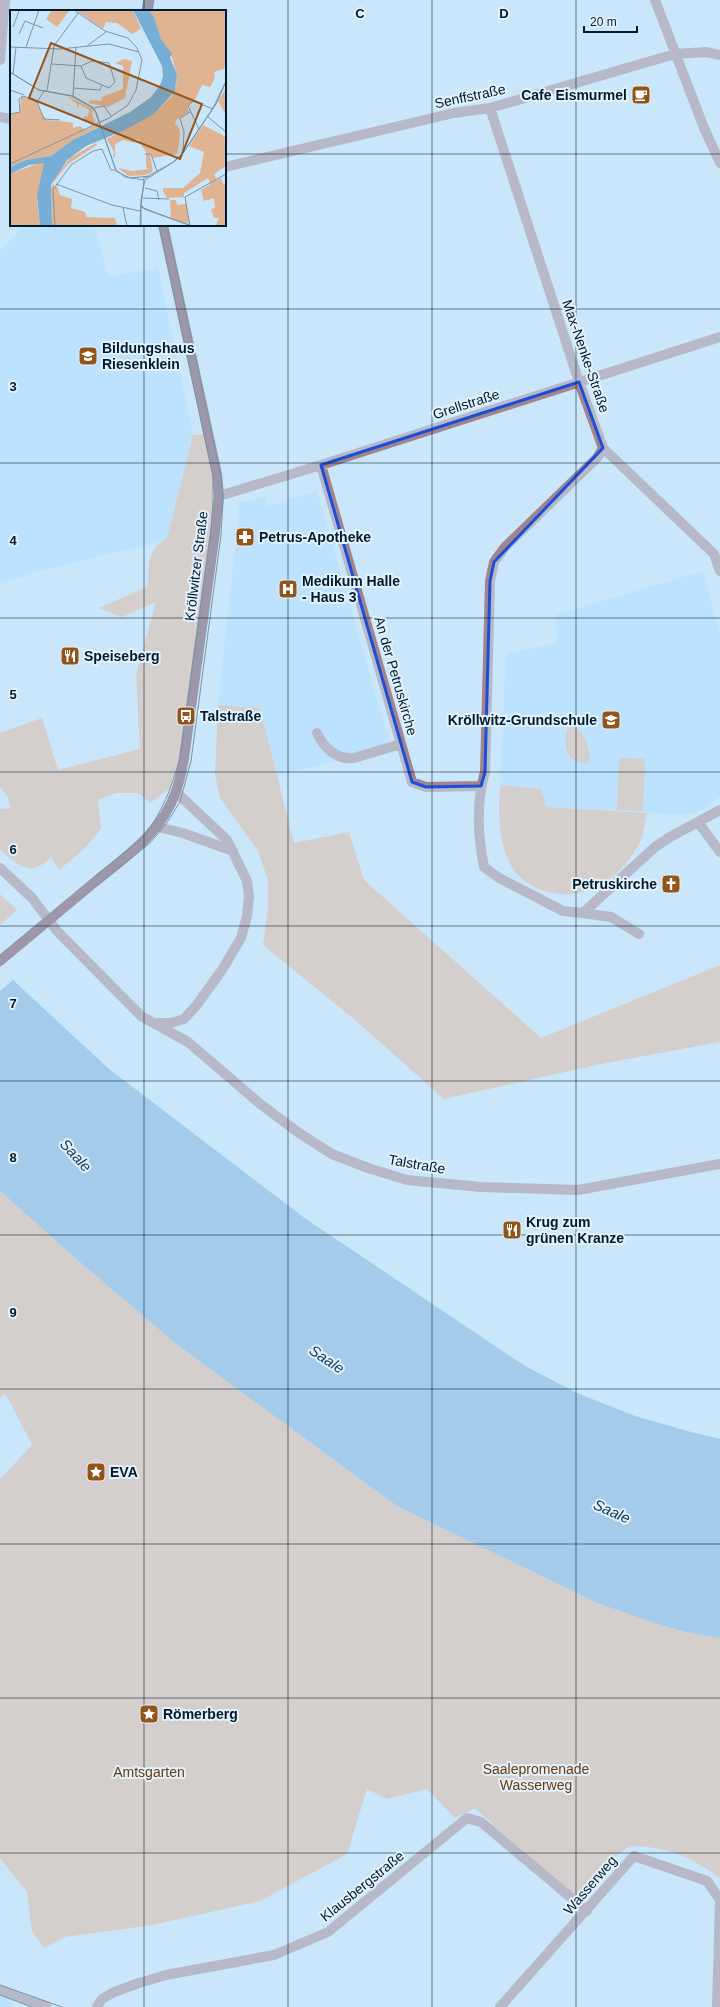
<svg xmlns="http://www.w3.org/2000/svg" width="720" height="2007" viewBox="0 0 720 2007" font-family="Helvetica,sans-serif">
	<rect width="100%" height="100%" fill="#cae6fb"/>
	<path fill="#aeddff" d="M25 225 95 226 108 277 158 268 193 435 167 538 160 542 40 571 0 584V251Z
		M317 491 392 752 355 763 354 759H346L277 775 260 708 218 705 240 502 266 497 268 506Z
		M703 571 720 636V797L696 813 674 814 546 807 541 789 500 785 506 654 558 643 555 615Z
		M0 1996 13 2000 12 2007H0Z"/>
	<path fill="#e0b492" d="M205 434 213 476V501L211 530 180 758 171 788 150 803 138 793H116L98 800 101 829 83 850 59 870 51 857C30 878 20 866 0 850V809L11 808 8 797 0 787V733L42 718 58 770 140 749 136 675 156 602 122 617 99 608 147 587C150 565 146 550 167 538L193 435Z
		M218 705 260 708 294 843 349 832 364 880 541 1038 720 965V1042L601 1064 444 1099 355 1020 263 945 268 908V880L258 851 220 798 215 774Z
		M573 726C584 729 590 750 590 760L586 764C582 762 577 762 574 760 564 753 564 737 568 728Z
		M619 758 645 759 643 811 617 810Z
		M500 785 541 789 546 807 647 813C645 820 644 829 642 837 627 874 587 905 545 891 534 888 519 879 513 869 498 844 498 813 500 785Z
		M0 894 17 910 0 925Z
		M0 1191 74 1257 176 1344 397 1506 597 1603 654 1623 685 1632 720 1638V1878C694 1860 679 1851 647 1847 637 1846 630 1845 621 1852 604 1864 592 1885 579 1902L475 1808 455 1818 427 1789 387 1799 367 1789 347 1854 260 1901 152 1925 65 1937 44 1948 32 1931 27 1892 0 1858V1479L32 1445 8 1398 3 1394 0 1400Z"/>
	<path fill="#76aed5" d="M0 966 13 980 109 1069 306 1219 525 1366 577 1393 635 1416 691 1432 720 1439V1638L685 1632 654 1623 597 1603 397 1506 176 1344 74 1257 0 1191Z"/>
	<path fill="#cae6fb" d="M0 966 13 980 0 991Z"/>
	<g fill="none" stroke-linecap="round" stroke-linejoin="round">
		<path stroke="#a1848c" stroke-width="10" d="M655 0 704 128 720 163
			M0 60 5 0
			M490 108 579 382 603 448 714 554 720 571
			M0 117 11 119
			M225 167 454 113 490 108 675 54 706 52 720 55
			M603 448 597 458 505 547 494 562 490 581 485 772C476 802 478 837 484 867L499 878 563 911 583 913 655 847 670 837 720 810
			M321 465 412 782 426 787 481 786
			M219 496 321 465 720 337
			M317 733C324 748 337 760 354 758L401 744
			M698 822 720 852
			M158 827 183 833 233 851
			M0 868 32 898 57 931 141 1016 188 1042 259 1103 299 1133 332 1154 368 1168 407 1180 481 1187 578 1190 720 1164
			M583 913 611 917 639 934
			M155 1023H171L184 1019 196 1006 222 970 241 938 247 916 249 897 247 881 227 840 176 792
			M0 1990 47 2007
			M97 2007 102 1999 114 1992 139 1983 166 1975 274 1955 328 1932 467 1818 481 1822 587 1911
			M500 2007 634 1856 707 1881 720 1900 717 2007"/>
		<path stroke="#673848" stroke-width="10" d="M147 11 149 0
			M96 881C127 856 163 831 176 791 180 781 182 769 184 758L215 532 219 496 217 474 163 225"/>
		<path stroke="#183346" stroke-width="1" d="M142 11 144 0
			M152 11 154 0
			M0 955 143 837C164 809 170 791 180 758L211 530 213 501V476L159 225
			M0 966 75 903 150 843 166 824 180 802 191 761 221 535 223 502 221 477 167 225
			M0 1985 62 2007
			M0 1995 32 2007"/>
		<path stroke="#673848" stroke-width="10" d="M0 961 96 881"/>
	</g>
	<path d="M0 0H720V2007H0ZM579 382 603 448 494 562 490 581 485 772 481 786 426 787 412 782 321 465Z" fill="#cae6fb" fill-opacity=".55" fill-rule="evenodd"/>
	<path fill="none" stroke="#1d4ed8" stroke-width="3" stroke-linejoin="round" d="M579 382 603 448 494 562 490 581 485 772 481 786 426 787 412 782 321 465Z"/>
	<path fill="none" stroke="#001b2e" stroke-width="1" stroke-opacity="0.55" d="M144 0V11M288 0V2007M432 0V2007M576 0V2007M0 154H11M225 154H720M144 225V2007M0 309H720M0 463H720M0 618H720M0 772H720M0 926H720M0 1081H720M0 1235H720M0 1389H720M0 1544H720M0 1698H720M0 1853H720"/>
	<defs>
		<symbol id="cafe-square" viewBox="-11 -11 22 22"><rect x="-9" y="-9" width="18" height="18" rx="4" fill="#925418" stroke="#e3f1fc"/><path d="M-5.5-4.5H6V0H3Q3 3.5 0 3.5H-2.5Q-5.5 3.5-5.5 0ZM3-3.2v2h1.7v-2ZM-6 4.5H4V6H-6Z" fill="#fff"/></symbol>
		<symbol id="school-square" viewBox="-11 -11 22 22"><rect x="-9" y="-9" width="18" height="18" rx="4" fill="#925418" stroke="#e3f1fc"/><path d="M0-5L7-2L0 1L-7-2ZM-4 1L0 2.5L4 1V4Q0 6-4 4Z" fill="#fff"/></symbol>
		<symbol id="pharmacy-square" viewBox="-11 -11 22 22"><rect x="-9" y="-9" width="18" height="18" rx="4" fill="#925418" stroke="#e3f1fc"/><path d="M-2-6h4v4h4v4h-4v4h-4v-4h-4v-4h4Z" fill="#fff"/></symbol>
		<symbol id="hospital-square" viewBox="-11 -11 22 22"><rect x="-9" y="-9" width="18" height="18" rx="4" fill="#925418" stroke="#e3f1fc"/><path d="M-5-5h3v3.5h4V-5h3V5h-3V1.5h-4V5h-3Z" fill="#fff"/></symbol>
		<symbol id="restaurant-square" viewBox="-11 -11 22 22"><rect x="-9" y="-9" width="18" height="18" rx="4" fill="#925418" stroke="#e3f1fc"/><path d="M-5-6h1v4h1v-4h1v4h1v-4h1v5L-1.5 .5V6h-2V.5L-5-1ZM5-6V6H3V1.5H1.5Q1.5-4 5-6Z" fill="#fff"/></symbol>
		<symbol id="bus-square" viewBox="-11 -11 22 22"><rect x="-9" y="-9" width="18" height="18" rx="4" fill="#925418" stroke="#e3f1fc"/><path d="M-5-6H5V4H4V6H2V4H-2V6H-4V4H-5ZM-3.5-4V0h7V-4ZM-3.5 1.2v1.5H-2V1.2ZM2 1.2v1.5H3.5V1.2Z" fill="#fff"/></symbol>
		<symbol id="church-square" viewBox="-11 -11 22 22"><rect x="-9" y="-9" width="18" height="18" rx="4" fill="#925418" stroke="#e3f1fc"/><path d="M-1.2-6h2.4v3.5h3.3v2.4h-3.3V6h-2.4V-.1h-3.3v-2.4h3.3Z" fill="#fff"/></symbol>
		<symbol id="sight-square" viewBox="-11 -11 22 22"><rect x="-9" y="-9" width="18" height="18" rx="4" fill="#925418" stroke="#e3f1fc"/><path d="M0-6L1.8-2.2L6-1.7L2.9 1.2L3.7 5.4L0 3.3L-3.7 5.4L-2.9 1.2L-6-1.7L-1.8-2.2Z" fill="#fff"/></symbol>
	</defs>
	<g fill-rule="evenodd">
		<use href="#cafe-square" x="630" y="84" width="22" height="22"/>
		<use href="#school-square" x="77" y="345" width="22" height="22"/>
		<use href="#pharmacy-square" x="234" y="526" width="22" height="22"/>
		<use href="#hospital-square" x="277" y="578" width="22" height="22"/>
		<use href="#restaurant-square" x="59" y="645" width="22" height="22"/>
		<use href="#bus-square" x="175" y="705" width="22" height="22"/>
		<use href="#school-square" x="600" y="709" width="22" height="22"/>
		<use href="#church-square" x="660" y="873" width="22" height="22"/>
		<use href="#restaurant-square" x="501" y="1219" width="22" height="22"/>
		<use href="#sight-square" x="85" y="1461" width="22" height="22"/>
		<use href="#sight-square" x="138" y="1703" width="22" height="22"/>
	</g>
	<g text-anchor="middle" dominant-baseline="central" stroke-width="4" stroke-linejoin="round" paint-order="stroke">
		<g font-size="14" font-weight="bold" fill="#001b2e" stroke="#e3f1fc" text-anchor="start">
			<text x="627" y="95" text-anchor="end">Cafe Eismurmel</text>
			<text x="102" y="348">Bildungshaus<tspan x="102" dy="16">Riesenklein</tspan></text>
			<text x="259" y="537">Petrus-Apotheke</text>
			<text x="302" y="581">Medikum Halle<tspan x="302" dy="16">- Haus 3</tspan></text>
			<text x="84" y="656">Speiseberg</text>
			<text x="200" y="716">Talstraße</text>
			<text x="597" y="720" text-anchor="end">Kröllwitz-Grundschule</text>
			<text x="657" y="884" text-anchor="end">Petruskirche</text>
			<text x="526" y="1222">Krug zum<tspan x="526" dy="16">grünen Kranze</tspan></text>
			<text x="110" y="1472">EVA</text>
			<text x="163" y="1714">Römerberg</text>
		</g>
		<g font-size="14" fill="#001b2e" stroke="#e3f1fc">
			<text transform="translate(470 96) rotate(-12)">Senffstraße</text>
			<text transform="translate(586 356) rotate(71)">Max-Nenke-Straße</text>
			<text transform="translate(466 404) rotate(-18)">Grellstraße</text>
			<text transform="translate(196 566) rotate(-83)">Kröllwitzer Straße</text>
			<text transform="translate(396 676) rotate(74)">An der Petruskirche</text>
			<text transform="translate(417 1164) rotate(10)">Talstraße</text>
			<text transform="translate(590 1885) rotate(-49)">Wasserweg</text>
			<text transform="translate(362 1886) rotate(-39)">Klausbergstraße</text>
		</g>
		<g font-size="14" fill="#6a3a09" stroke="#e3f1fc">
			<text x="536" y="1769">Saalepromenade<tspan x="536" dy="16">Wasserweg</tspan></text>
			<text x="149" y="1772">Amtsgarten</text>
		</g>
		<g font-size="15" font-style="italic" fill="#0d3a55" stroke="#e3f1fc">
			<text transform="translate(76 1155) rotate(47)">Saale</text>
			<text transform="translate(327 1359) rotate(34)">Saale</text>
			<text transform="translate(612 1511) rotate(24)">Saale</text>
		</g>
	</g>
	<g transform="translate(10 10)">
		<rect width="216" height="216" fill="#cae6fb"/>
		<path d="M42 0H60L47 17 36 9ZM66 0H123L131 19 122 24 107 13 96 12 93 19ZM139 0H216V54L214 59 204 62 205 68 200 77 192 75 185 90 177 96 179 102 166 110 165 114 169 118 170 126 167 144 143 148 141 143 137 144H140L143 162 135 165 119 166 108 158 122 161 138 159 136 157V142L128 129 124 130V133L113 130 105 134V147L103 148 104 142 97 129 144 104 162 86 166 77 167 64 161 44 151 29ZM114 49 122 51 115 88 98 97 78 93 80 90 91 91 92 87 113 79V56L105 53ZM216 78V105L208 91ZM11 86 25 90 36 110 59 112 63 113V118L70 116 75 120 88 114 89 117 61 131 41 146 16 150 0 157V132L2 130 0 128V104L10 102ZM57 86 83 99 82 104 85 112 80 115V111H74V106H78L79 100 69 94 67 99V94ZM193 115 216 127V156L204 164 207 170 211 168 213 174 216 173V216H196L206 215 209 208H204L201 199 205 198 204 188 194 191 191 180 201 174 198 168 174 183V187L157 188 153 181V178H173L190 163 194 142 179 136ZM86 133 87 135 58 154 42 174 47 177 50 185 62 189 61 198 75 202 76 207 105 208 107 216H42L41 179 44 168 60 148ZM32 152 35 154 27 190 30 216H0V164ZM160 190H166L167 195 176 194 179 214 161 209Z" fill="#e0b492"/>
		<path d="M123 0H139L144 8 151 29 162 44 160 48 167 64 165 81 144 104 115 120 76 136 57 150 41 175 42 216H30L27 185 34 153 19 155 0 164V157L16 150 41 146 61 131 120 102 141 87 150 75 153 67 152 56Z" fill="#76aed5"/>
		<path fill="none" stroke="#7995a9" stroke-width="1" d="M3 17 9 1 6 0M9 24 15 11 33 18M77 36 96 22M0 37 50 39 99 34 129 42M16 37 29 0M42 54 71 56 82 51 99 53 105 72 99 78 92 75 76 68 71 56M0 62 29 80 63 86 84 98 106 160 115 167 134 170 131 197 181 216M0 62 29 80 61 86 81 97 86 102 106 161 120 168 140 166M3 64 6 37M63 78 90 80 92 75M0 80 14 85M37 81 44 36 68 3M63 86 66 37M27 92 34 81M84 98 94 96 101 106M0 104 10 102 9 89 14 86 27 92 34 109 50 110M198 107 216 122M189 119 178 96 183 91 203 99M173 142 174 122 170 108 180 102M135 144H141L147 161M0 154 99 108 118 95 126 80 132 50 127 38 118 28 95 21 64 0M133 169 162 153 173 143 206 94 216 72M46 174 102 195 130 201M135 178 147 181 149 190M133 188 159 189M131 194 134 199 182 216M113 198 117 216M45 216 43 180 61 155 83 141 92 139 101 160H106M130 216 131 190 135 170 165 151 173 143 203 98 216 71M131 216V197M180 216 175 187 216 164"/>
		<path fill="#925418" fill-opacity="0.15" stroke="#925418" stroke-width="2" d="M41 33 192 94 170 149 19 88Z"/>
		<rect width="216" height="216" fill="none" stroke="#001b2e" stroke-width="2"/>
	</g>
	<g font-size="13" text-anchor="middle" font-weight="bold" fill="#001b2e" stroke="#e3f1fc" stroke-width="4" stroke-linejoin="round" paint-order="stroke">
		<text x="360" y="18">C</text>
		<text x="504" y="18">D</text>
		<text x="13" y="391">3</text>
		<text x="13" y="545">4</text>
		<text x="13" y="699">5</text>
		<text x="13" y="854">6</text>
		<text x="13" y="1008">7</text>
		<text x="13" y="1162">8</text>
		<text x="13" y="1317">9</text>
	</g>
	<path d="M584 26v6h53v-6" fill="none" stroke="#001b2e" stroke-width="2"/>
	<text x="590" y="26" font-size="12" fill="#001b2e" stroke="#e3f1fc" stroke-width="3" paint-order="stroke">20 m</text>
</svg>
